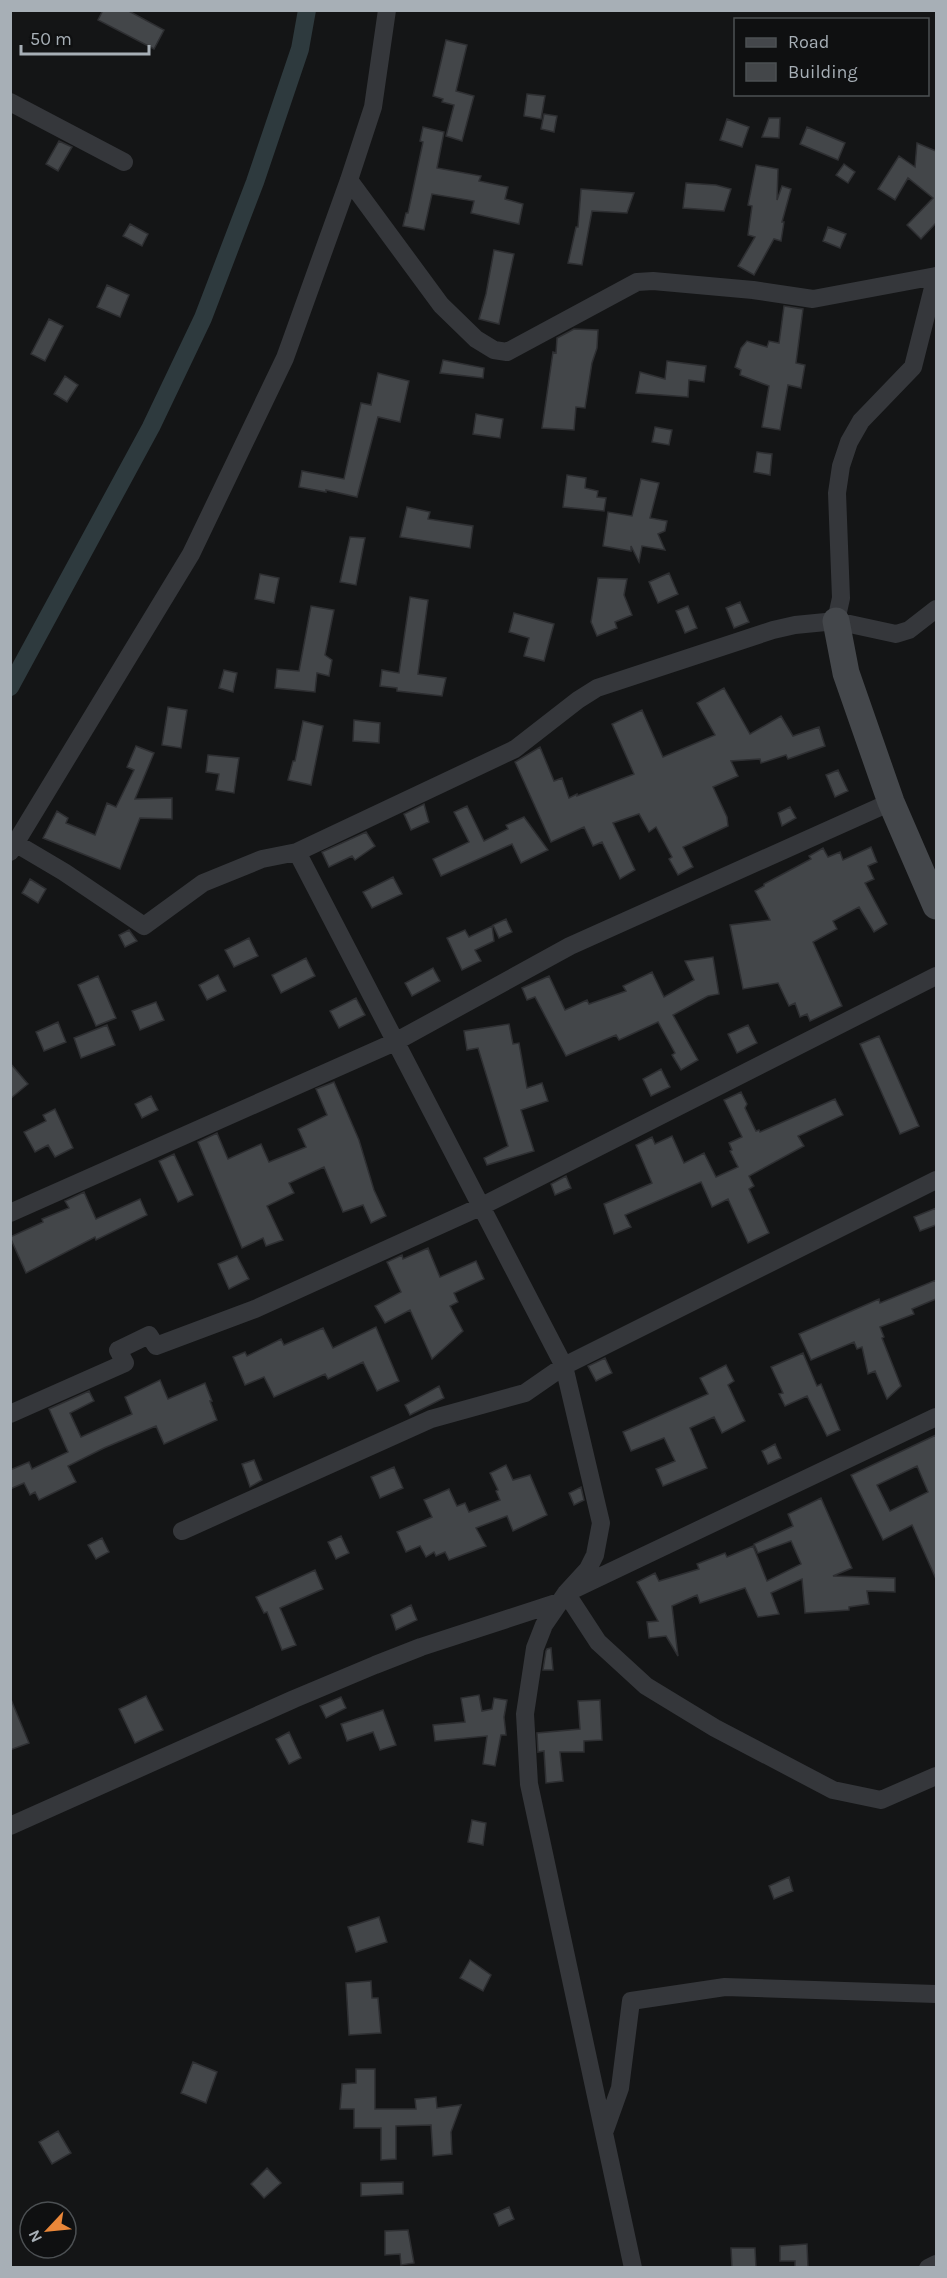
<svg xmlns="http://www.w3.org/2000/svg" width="947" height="2278" viewBox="0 0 947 2278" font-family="Karla,sans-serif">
	<rect width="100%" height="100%" fill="#141516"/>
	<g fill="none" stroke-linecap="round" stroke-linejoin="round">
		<path stroke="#2e3a3e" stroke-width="18" d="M10 687 151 427 203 318 255 182 300 49 307 10"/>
	</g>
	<path fill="#434649" stroke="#2e2f32" stroke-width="1.5" fill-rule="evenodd" d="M103 10H127L164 30 154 49 98 20Z
		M446 40 467 45 456 91 474 96 462 141 446 136 454 105 442 102 443 99 433 96Z
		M527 94 545 96 541 119 524 116Z
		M544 114 557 116 554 132 541 129Z
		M769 118H780L779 138 762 137Z
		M727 119 749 127 742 147 720 140Z
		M423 127 444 132 437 168 481 176 479 181 508 187 505 199 523 204 519 224 471 213 474 201 432 194 424 230 403 226 406 213H408L423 142 420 141Z
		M807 127 845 143 838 160 800 144Z
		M59 141 72 147 58 171 46 164Z
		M917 143 936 151V223L921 239 907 225 933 198 908 178 895 200 878 189 899 156 915 167Z
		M844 164 855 172 848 183 836 175Z
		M756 165 778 169 777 200 782 186 791 189 782 222H784L781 241 774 239 754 275 738 266 755 237 748 235 752 206 748 205Z
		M686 183 716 185 731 189 724 211 683 208Z
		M581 189 634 193 627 213 592 211 582 265 568 263 576 227H578Z
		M130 224 148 234 142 246 123 236Z
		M828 227 846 234 840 248 823 241Z
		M494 250 514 254 499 324 479 319 486 294Z
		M107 285 129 295 120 317 97 307Z
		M784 306 803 309 796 363 805 365 801 388 788 385 780 430 762 427 769 386 740 375 741 370 735 367 741 348 747 341 767 347 769 341 779 343Z
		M49 319 63 326 45 361 31 354Z
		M574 329 598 330 597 348 592 363 585 408 576 407 574 430 542 428 553 352 556 353 557 338Z
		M443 360 484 368 483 378 440 373Z
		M667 361 706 366 704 382 689 380 688 397 636 393 640 372 665 379Z
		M378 373 409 381 400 422 378 417 357 497 326 490V492L299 487 302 471 344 479 361 403 371 405Z
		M65 376 78 385 67 402 54 394Z
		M476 414 503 419 500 438 473 434Z
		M655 427 672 430 669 445 652 442Z
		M757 452 772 454 770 475 754 472Z
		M567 475 586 478 585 488 598 491 597 497 606 498 604 511 563 507Z
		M641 479 659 483 650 518 667 521 665 531 658 534 665 550 642 546 639 562 631 546V551L603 546 608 512 632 516Z
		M407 507 430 512 428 519 473 526 470 548 400 537Z
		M350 537 365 538 356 585 340 582Z
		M669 573 678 594 658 603 649 582Z
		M260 574 279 578 274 603 255 599Z
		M598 578 627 579 624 595 632 615 615 622 617 628 597 636 591 622Z
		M410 597 428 600 418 674 446 678 442 696 397 691V688L380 686 382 670 399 673Z
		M740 602 749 622 734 628 726 608Z
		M311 606 334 610 325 655 332 660 329 676 317 673 315 692 275 688 277 669 299 671Z
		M688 606 697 628 685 633 676 611Z
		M514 613 554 624 544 661 524 656 529 638 509 632Z
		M224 670 237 673 233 692 219 688Z
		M724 688 750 734 781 716 793 736 819 727 825 746 788 759 786 755 761 763 760 759 731 761 738 776 713 787 727 817 728 826 683 847 693 867 678 875 669 859 672 857 656 827 649 832 639 814 613 823 635 870 620 879 602 842 593 846 584 827 551 842 515 762 540 747 554 781 562 778 569 798 577 794V796L634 774 612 724 642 710 663 757 715 735 697 703Z
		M168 707 187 710 181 748 162 745Z
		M354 720 380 723 379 743 353 741Z
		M303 721 323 726 311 785 288 780 293 761H295Z
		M136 746 154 753 135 799 172 798V819L140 818 120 869 43 838 57 811 68 818 66 823 95 835 107 803 116 807 134 770 127 767Z
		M208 755 239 758 234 793 216 790 219 774 206 772Z
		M838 770 848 791 835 797 826 775Z
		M424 804 429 822 411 830 404 814Z
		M467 806 484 841 508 829 506 825 524 817 548 850 521 863 512 844 441 876 433 859 469 842 454 812Z
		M790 807 796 818 782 826 778 813Z
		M366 832 375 846 355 860 352 856 329 867 322 852Z
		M871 847 877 862 868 866 874 879 865 883 887 924 874 932 859 907 833 921 837 929 813 942 842 1006 810 1021 807 1014 800 1017 795 1003 789 1006 778 983 743 989 730 925 770 920 755 891 764 886V884L811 859 809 856 823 848 828 857 840 852 843 860Z
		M393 877 402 894 372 908 363 892Z
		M30 879 46 889 38 903 22 893Z
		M506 919 512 932 499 938 493 925Z
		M492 926 494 941 475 950 481 961 462 970 447 938 465 930 469 937Z
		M129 930 137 941 125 947 119 935Z
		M249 938 258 956 234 967 225 950Z
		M713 957 719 994 708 996 673 1015 698 1060 681 1070 672 1055 675 1053 658 1022 619 1040 616 1035 566 1056 535 997 527 1000 522 988 549 976 565 1010 587 1000 589 1004 626 991 623 986 652 972 664 997 694 980 685 961Z
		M306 958 315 976 281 993 272 975Z
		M433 968 440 981 412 996 405 983Z
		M218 975 226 991 207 1000 199 985Z
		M98 976 116 1018 96 1026 78 985Z
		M356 998 365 1015 339 1028 330 1011Z
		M156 1002 164 1020 140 1030 132 1011Z
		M58 1022 66 1042 44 1051 36 1032Z
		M509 1024 513 1044 519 1043 527 1088 542 1083 548 1101 521 1110 534 1151 487 1165 484 1158 508 1146 478 1048 467 1050 464 1031Z
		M107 1025 115 1045 81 1058 74 1038Z
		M748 1025 757 1043 737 1053 728 1034Z
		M879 1036 919 1126 900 1134 860 1044Z
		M10 1063 28 1084 10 1099Z
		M661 1069 670 1087 651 1096 643 1079Z
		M334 1082 359 1140 374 1190 386 1216 371 1223 363 1205 343 1212 324 1167 289 1183 294 1193 267 1206 283 1240 266 1246 263 1238 242 1248 198 1142 217 1133 228 1159 261 1144 269 1162 306 1147 298 1129 327 1115 316 1089Z
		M741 1092 747 1104 745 1108 756 1131 759 1130 760 1132 835 1099 843 1115 798 1136 804 1146 749 1176 754 1186 749 1189 769 1233 748 1243 728 1199 712 1207 701 1182 625 1215 631 1227 614 1234 604 1204 652 1183 636 1145 652 1137 655 1144 672 1136 684 1163 704 1153 716 1177 738 1167 730 1151 732 1150 729 1143 742 1137 724 1100Z
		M151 1096 158 1110 142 1118 135 1104Z
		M55 1109 73 1148 55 1157 48 1145 35 1152 24 1132 46 1121 43 1115Z
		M174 1154 193 1195 178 1202 159 1161Z
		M566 1176 571 1188 555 1195 551 1184Z
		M84 1192 96 1219 140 1199 147 1215 96 1240 95 1237 26 1273 10 1237 43 1222 42 1219 69 1208 65 1201Z
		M936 1208V1225L920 1231 914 1217Z
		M428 1248 440 1277 476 1261 484 1279 454 1293 458 1302 450 1306 463 1331 432 1359 410 1310 385 1323 375 1306 401 1292 387 1262 402 1255 403 1259Z
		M237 1256 249 1279 229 1289 218 1264Z
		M936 1280V1299L912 1309 914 1314 880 1327 884 1337 882 1338 901 1386 887 1399 875 1371 868 1374 862 1347 857 1349 854 1342 811 1360 799 1334 879 1299 880 1303Z
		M376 1327 399 1381 377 1391 363 1362 328 1379 325 1374 274 1397 264 1377 245 1385 233 1357 245 1352 247 1356 281 1339 284 1345 323 1328 333 1348Z
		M803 1353 817 1386 821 1384 840 1430 827 1436 807 1396 785 1406 779 1394 783 1393 771 1367Z
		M605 1358 612 1373 596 1381 588 1366Z
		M726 1365 734 1381 728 1385 745 1421 722 1433 714 1417 690 1428 707 1468 663 1486 656 1469 675 1461 664 1438 631 1451 623 1432 708 1394 700 1378Z
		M160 1380 168 1399 205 1383 212 1401H210L217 1420 164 1444 156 1426 104 1448 68 1466 76 1482 39 1500 35 1492 30 1495 24 1483 10 1489V1470L29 1462 32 1469 68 1452 49 1409 89 1391 94 1401 70 1413 81 1437 132 1414 125 1397Z
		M439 1386 444 1398 410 1415 405 1405Z
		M936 1435V1579L912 1525 883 1540 851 1475ZM917 1466 928 1492 890 1511 877 1485Z
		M775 1444 781 1458 768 1464 762 1451Z
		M254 1460 262 1480 250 1487 242 1464Z
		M506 1465 513 1480 530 1475 547 1515 513 1531 507 1516 476 1528 486 1546 449 1560 445 1552 436 1556 434 1552 426 1557 420 1546 406 1552 397 1532 432 1517 424 1500 449 1489 457 1506 465 1503 469 1512 500 1500 496 1491 498 1490 490 1473Z
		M394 1467 403 1488 380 1498 371 1477Z
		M581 1487 584 1500 574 1505 569 1493Z
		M821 1498 852 1568 833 1576 895 1578V1592L867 1591 869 1604 849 1607V1610L805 1613 802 1579 771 1593 779 1614 758 1617 745 1588 700 1603 697 1595 672 1606 678 1656 666 1636 649 1638 647 1622 658 1621 637 1582 655 1573 659 1581 699 1569 697 1564 725 1553 727 1557 753 1546 767 1581 801 1564 791 1541 758 1553 754 1544 793 1526 788 1514Z
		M341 1536 349 1553 336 1559 328 1542Z
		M102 1538 109 1552 96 1559 88 1545Z
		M315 1570 323 1589 280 1608 296 1645 282 1650 267 1612 264 1613 256 1597Z
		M411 1605 417 1620 396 1630 391 1615Z
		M551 1648 553 1670H543L546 1651 547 1649Z
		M479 1695 482 1711 492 1709 494 1698 507 1700 504 1717 506 1735H501L495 1766 483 1764 487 1736 435 1741 433 1725 465 1722 461 1698Z
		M146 1696 163 1730 135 1743 119 1709Z
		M10 1697 29 1743 10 1750Z
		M341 1697 346 1708 326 1718 320 1706Z
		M600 1700 602 1740 584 1741V1752H560L563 1781 546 1783 544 1751 538 1752 537 1733 580 1729 578 1701Z
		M383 1710 396 1745 380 1750 373 1732 347 1741 341 1724Z
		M289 1732 301 1758 289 1764 276 1739Z
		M472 1820 486 1823 483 1845 468 1842Z
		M789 1877 793 1891 774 1899 769 1886Z
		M379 1917 387 1942 356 1952 348 1927Z
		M470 1960 491 1975 483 1991 460 1978Z
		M371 1981 372 1998H378L381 2033 349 2035 346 1983Z
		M193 2062 217 2072 206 2103 181 2093Z
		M356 2069H375V2109H416L415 2099 436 2097 437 2108 461 2105 451 2132 452 2154 433 2156 431 2125 396 2126V2159L381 2160V2128H354V2109H340L342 2084 356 2083Z
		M58 2131 71 2153 52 2164 39 2142Z
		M267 2168 281 2183 264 2198 251 2184Z
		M403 2182V2194L361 2196V2183Z
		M509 2207 514 2219 499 2226 494 2214Z
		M408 2230 414 2263 401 2265 400 2254 385 2255V2231Z
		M807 2244 808 2268H795V2261H780V2246Z
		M731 2248H755L756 2268H732Z"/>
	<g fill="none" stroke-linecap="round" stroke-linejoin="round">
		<path stroke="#35373b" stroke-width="18" d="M10 102 124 162
			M349 180 441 305 476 339 494 350 507 352 637 282 653 281 753 290 813 299 936 276
			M836 621 841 598 837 493 841 466 849 442 861 421 913 367 936 276
			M15 843 64 872 144 926 203 883 262 859 297 852 515 749 578 700 597 688 773 630 795 625 836 621 896 634 909 630 936 609
			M10 852 191 554 285 358 349 180 373 107 387 10
			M297 852 564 1366 601 1523 595 1555 588 1569 566 1593 544 1625 535 1648 525 1714 529 1784 633 2268
			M10 1213 395 1042 570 946 891 802
			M10 1414 125 1363 118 1350 149 1335 156 1346 255 1309 480 1207 936 976
			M936 1417 566 1593 598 1642 646 1686 715 1728 833 1790 881 1800 936 1776
			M182 1531 431 1419 525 1393 564 1366 936 1180
			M10 1826 294 1699 375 1665 421 1647 559 1602
			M605 2130 620 2088 631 2001 725 1987 936 1994
			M928 2268 936 2264"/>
		<path stroke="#44474b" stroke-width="27" d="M836 621 846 673 891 802 936 906"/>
	</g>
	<rect width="947" height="2278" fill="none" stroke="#a7afb6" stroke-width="24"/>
	<rect x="734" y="18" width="195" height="78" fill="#0f1011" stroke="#4c5053" stroke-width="1.5"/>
	<rect x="746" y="38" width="30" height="9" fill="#44474b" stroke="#4c5053" stroke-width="1.5"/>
	<text x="788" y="48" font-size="18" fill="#a7afb6">Road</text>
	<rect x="746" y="63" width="30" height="18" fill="#434649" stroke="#4c5053" stroke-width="1.5"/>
	<text x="788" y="78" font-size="18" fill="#a7afb6">Building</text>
	<g transform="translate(48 2230) rotate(244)"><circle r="28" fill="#0f1011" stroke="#4c5053" stroke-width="1.5"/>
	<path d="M0-4.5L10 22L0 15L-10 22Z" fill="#ea8739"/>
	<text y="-9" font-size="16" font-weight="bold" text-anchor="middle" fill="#a7afb6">N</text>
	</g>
	<path d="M21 45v9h128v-9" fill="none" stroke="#a7afb6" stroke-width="3"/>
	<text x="30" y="45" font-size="18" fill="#a7afb6" stroke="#0f1011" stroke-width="4.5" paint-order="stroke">50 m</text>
</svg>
